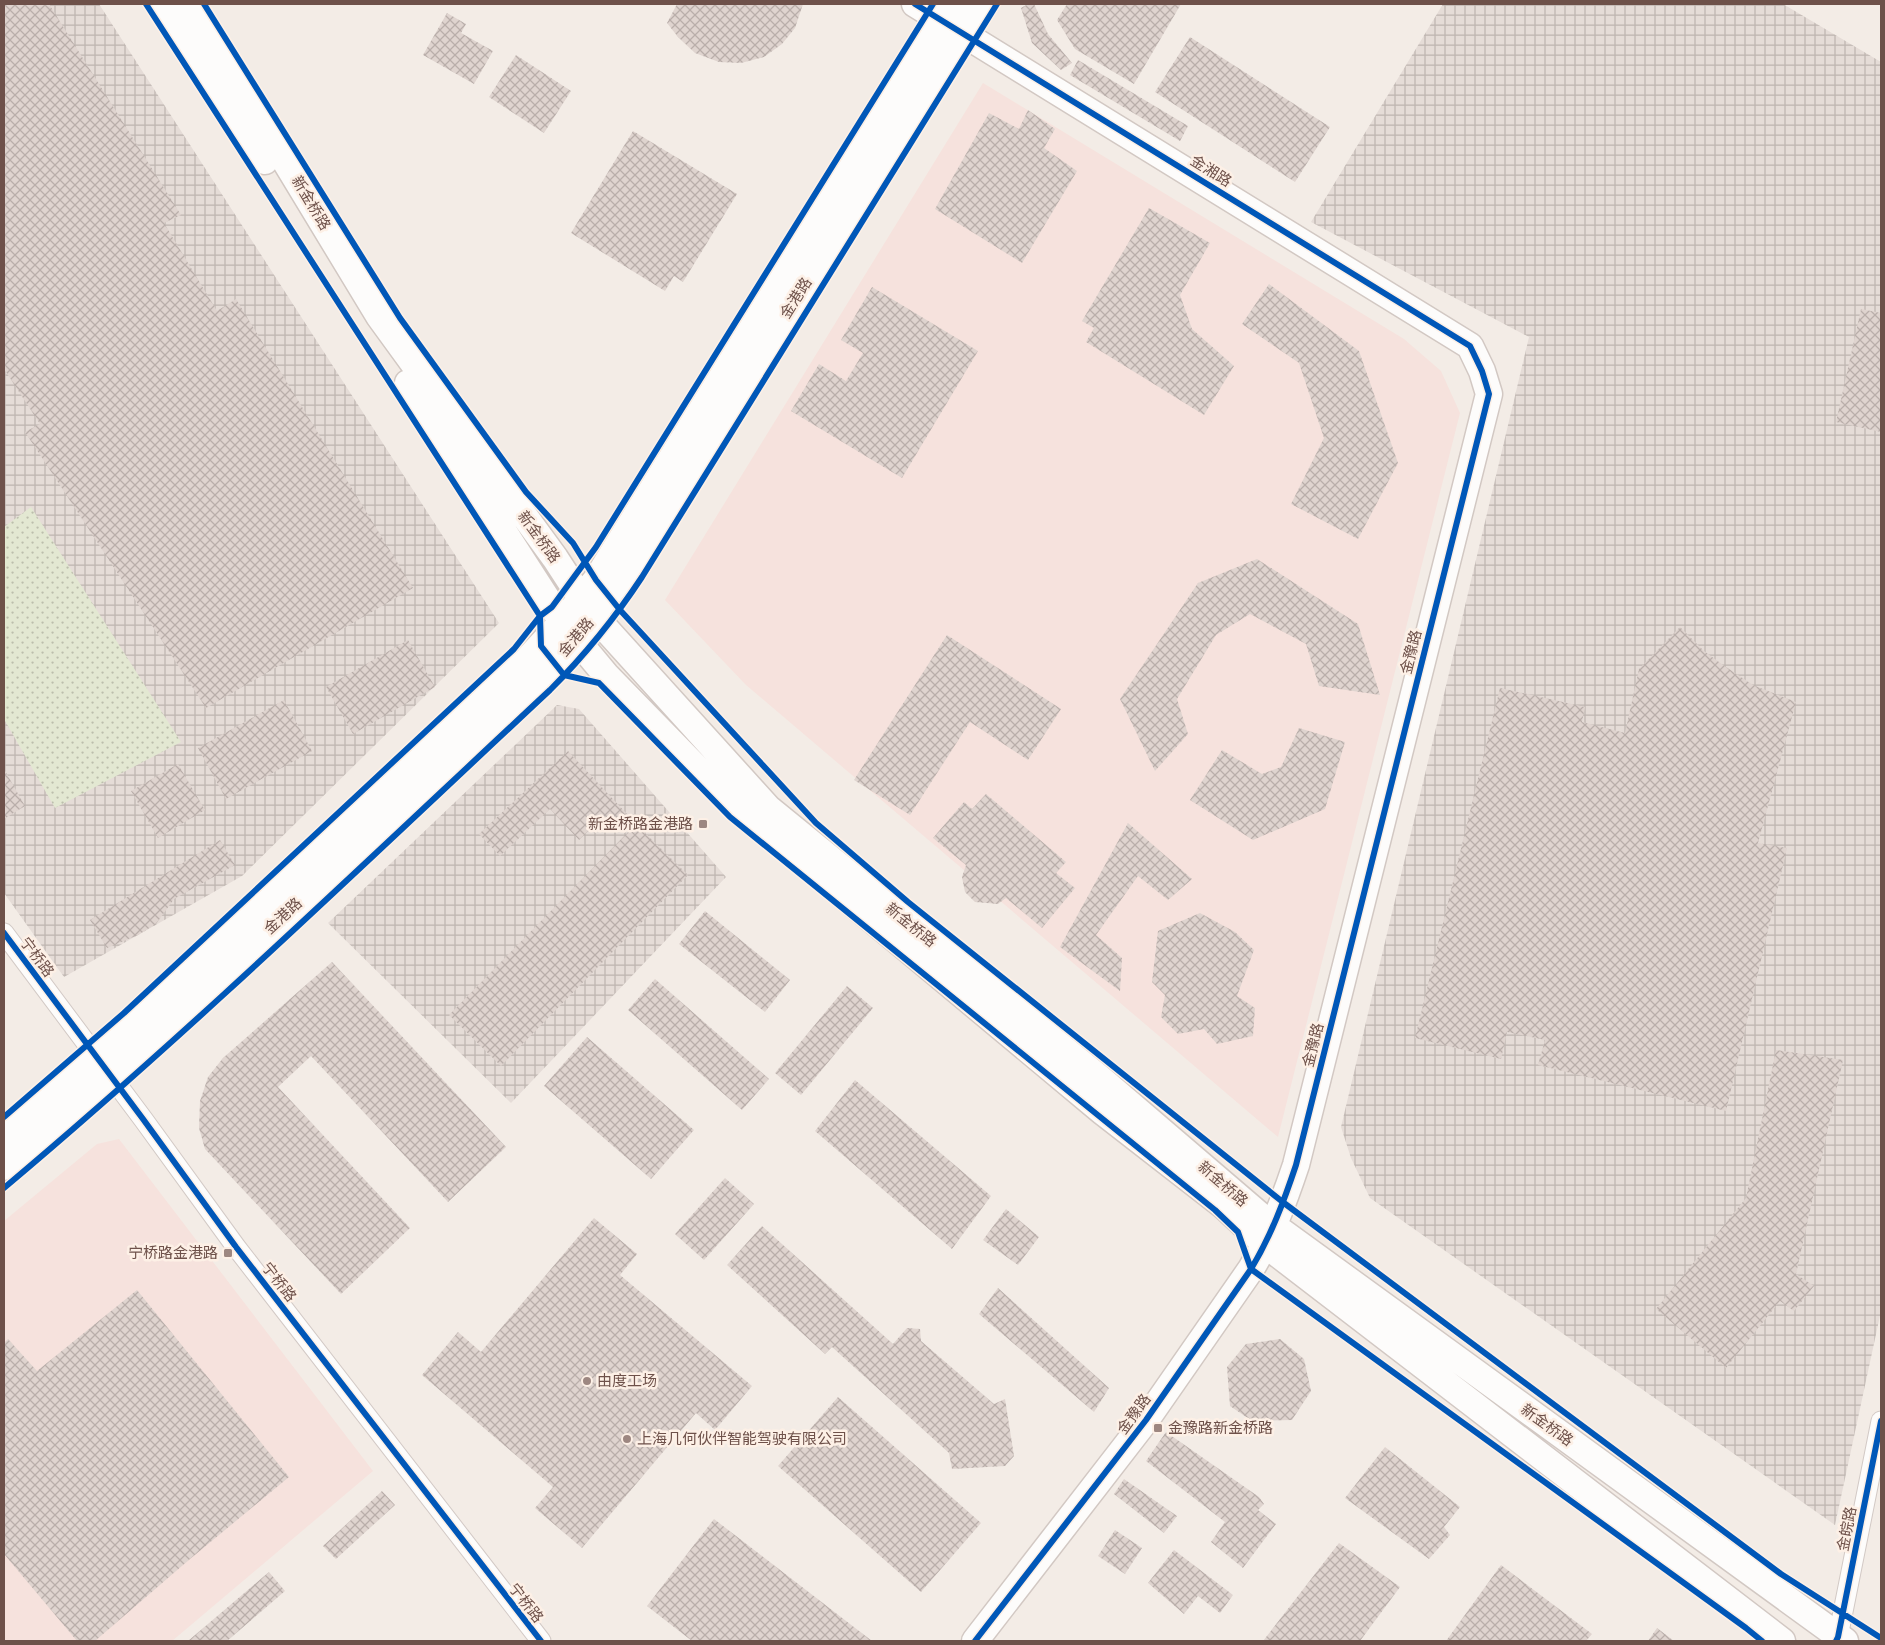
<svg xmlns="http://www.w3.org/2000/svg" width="1885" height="1645" viewBox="0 0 1885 1645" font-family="'Roboto Condensed','Noto Sans SC',sans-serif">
	<defs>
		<pattern id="industrial-grid" width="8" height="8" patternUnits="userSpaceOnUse" patternTransform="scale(1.25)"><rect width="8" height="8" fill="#e5dcd7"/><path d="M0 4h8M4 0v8" fill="none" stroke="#beb5b0"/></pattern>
		<pattern id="park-dots" width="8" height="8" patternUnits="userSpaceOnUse" patternTransform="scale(1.25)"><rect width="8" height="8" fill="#e3e8d2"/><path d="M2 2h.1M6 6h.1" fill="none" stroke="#bcbeac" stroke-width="1.8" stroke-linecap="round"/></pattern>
		<pattern id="building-cross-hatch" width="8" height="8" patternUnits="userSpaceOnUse" patternTransform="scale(1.25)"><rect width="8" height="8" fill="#dfd4cf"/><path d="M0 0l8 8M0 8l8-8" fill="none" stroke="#b9aeaa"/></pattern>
	</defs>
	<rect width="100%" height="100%" fill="#f3ece6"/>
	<path fill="#f6e2dd" d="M983 83 1404 339 1441 371 1460 413 1278 1137 746 685 665 600Z
		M119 1139 373 1471 172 1641H4V1221L97 1144Z"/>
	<path fill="url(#industrial-grid)" d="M4 4H99L499 623 242 876 64 977 4 893Z
		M1443 4H1783L1881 62V1311L1835 1525 1370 1198 1351 1158 1341 1127 1529 337 1311 222Z
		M557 705 579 709 726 877 511 1103 328 923Z"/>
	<path fill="url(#park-dots)" d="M31 507 181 742 55 808 4 719V527Z"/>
	<path fill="url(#building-cross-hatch)" d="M4 4H49L181 215 164 223 217 311 236 299 413 588 206 708 25 432 40 424 4 369Z
		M677 4H803L795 28 782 44 764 57 741 63 719 62 695 53 678 37 667 23Z
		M1028 4H1034L1048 34 1072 63 1061 70 1032 43 1021 8Z
		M1067 4H1181L1134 84 1075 49 1057 20Z
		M447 13 466 24 461 33 493 51 474 84 423 55Z
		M1190 37 1330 127 1295 182 1155 92Z
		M516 55 571 91 544 133 489 97Z
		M1078 60 1188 126 1180 141 1070 75Z
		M1028 110 1055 129 1044 148 1077 171 1022 263 935 209 989 113 1019 129Z
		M633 131 737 194 683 282 674 276 665 291 571 233Z
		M1149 208 1210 243 1180 295 1192 329 1234 366 1204 415 1086 342 1094 328 1082 321Z
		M1269 284 1359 351 1398 463 1358 539 1291 504 1324 438 1299 363 1242 324Z
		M872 287 978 351 902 478 791 411 819 364 846 381 863 353 841 340Z
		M1861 309 1881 313V432L1836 422Z
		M1257 559 1358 624 1380 695 1319 686 1306 644 1250 614 1216 635 1177 699 1188 734 1155 771 1120 699 1198 583Z
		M1680 627 1704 651 1723 665 1753 685 1796 702 1758 843 1787 848 1726 1111 1538 1065 1545 1040 1507 1032 1501 1059 1415 1038 1500 688 1585 707 1582 722 1625 733 1639 669Z
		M947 635 1061 709 1028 760 970 722 910 815 854 780Z
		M408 640 435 687 353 734 326 687Z
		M284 700 312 751 226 799 198 748Z
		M1299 728 1345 742 1325 809 1253 840 1190 800 1222 750 1262 774 1281 767Z
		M568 751 627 814 611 828 602 818 579 840 550 809 500 856 479 834Z
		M178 764 205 810 158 838 131 791Z
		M4 769 25 806 4 819Z
		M986 794 1066 862 1056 873 1075 888 1042 928 1006 898 998 904 975 902 965 892 962 877 966 865 933 838 964 802 972 809Z
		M1128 823 1192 879 1168 900 1138 876 1096 935 1122 958 1120 991 1060 947Z
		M636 824 688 875 501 1066 449 1015Z
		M220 840 235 865 174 899 156 924 138 935 107 948 90 920Z
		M705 911 790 980 765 1012 679 944Z
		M1200 913 1235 932 1254 950 1237 996 1255 1008 1253 1036 1217 1044 1204 1029 1178 1034 1161 1017 1165 995 1152 982 1158 931Z
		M332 962 506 1147 448 1202 311 1056 278 1087 410 1228 341 1294 205 1149 199 1128 200 1101 208 1077 223 1058Z
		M655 979 769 1079 742 1110 628 1010Z
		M847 986 873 1008 801 1095 775 1073Z
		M587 1037 694 1130 651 1179 544 1086Z
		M1776 1050 1843 1060 1796 1274 1814 1286 1794 1311 1780 1301 1726 1368 1656 1309 1746 1198Z
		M855 1080 991 1196 952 1249 815 1131Z
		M725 1178 754 1204 704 1260 675 1234Z
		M1006 1209 1039 1237 1018 1265 983 1240Z
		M594 1218 637 1254 620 1275 752 1386 715 1430 696 1413 582 1548 535 1508 553 1487 422 1375 458 1332 481 1352Z
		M762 1226 893 1344 907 1328 920 1329 921 1341 994 1404 1005 1399 1014 1456 1005 1466 952 1469 949 1453 832 1347 825 1354 727 1265Z
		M998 1288 1109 1388 1094 1412 979 1314Z
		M137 1290 289 1477 190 1559 95 1641H77L4 1554V1343L8 1339 37 1371Z
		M1280 1339 1304 1359 1311 1391 1292 1420 1252 1421 1230 1406 1227 1367 1246 1344Z
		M838 1397 981 1523 921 1592 778 1466Z
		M1166 1432 1259 1497 1264 1504 1258 1510 1276 1524 1243 1568 1211 1542 1225 1522 1146 1461Z
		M1385 1447 1460 1507 1444 1527 1450 1535 1429 1559 1345 1498Z
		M1124 1479 1177 1516 1164 1533 1114 1494Z
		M382 1491 395 1505 336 1559 323 1546Z
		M714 1519 872 1641H692L647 1606Z
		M1115 1530 1142 1548 1125 1574 1098 1556Z
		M1339 1543 1400 1587 1360 1641H1263Z
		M1174 1550 1233 1595 1220 1613 1198 1596 1184 1614 1148 1583Z
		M1501 1565 1592 1634 1586 1641H1446Z
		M269 1572 285 1591 227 1641H188Z
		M1657 1628 1674 1641H1648Z"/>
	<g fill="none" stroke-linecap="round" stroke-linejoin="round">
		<defs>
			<path id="street" d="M4 933 143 1119 236 1247 541 1641
				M1836 1641 1838 1637 1881 1421"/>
			<path id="secondary" d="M164 4 265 161
				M190 4 379 316 555 558 581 598 605 628 768 808 1102 1080 1263 1218 1845 1641
				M915 4 1470 346 1482 371 1489 394 1296 1165C1284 1201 1271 1236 1251 1269L1146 1420 975 1641
				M408 383 562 622 606 675 724 796 1103 1112 1224 1206 1266 1245 1782 1641
				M4 1139 137 1024 527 660 562 622 596 580 953 4
				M4 1167 151 1040 540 677 575 639 628 569 978 4"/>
		</defs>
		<use href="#street" stroke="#d2c9c5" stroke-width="21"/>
		<use href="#secondary" stroke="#d2c8c3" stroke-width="29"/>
		<use href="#street" stroke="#fdfcfb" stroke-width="19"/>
		<use href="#secondary" stroke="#fdfcfb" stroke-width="26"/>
		<defs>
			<path id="cycleway" d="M146 4 540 616 541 646 564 675 599 683 730 817 1215 1210 1238 1232 1251 1269 1746 1628 1762 1641
				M204 4 400 318 526 492 573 543 596 580 620 610 816 823 908 902 1284 1203 1781 1574 1881 1638
				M915 4 1470 346 1482 371 1489 394 1296 1165C1284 1201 1271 1236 1251 1269L1146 1420 975 1641
				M4 933 143 1119 236 1247 541 1641
				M4 1117 124 1013 514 649 540 616 552 607 596 547 933 4
				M4 1188C193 1029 370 858 550 690 585 655 615 618 642 577L997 4
				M1836 1641 1838 1637 1881 1421"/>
		</defs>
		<use href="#cycleway" stroke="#fdf0e6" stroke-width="9"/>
		<use href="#cycleway" stroke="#0057b8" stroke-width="6"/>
	</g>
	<g fill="#9d8781" stroke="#fdf0e6" stroke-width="2">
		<rect x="698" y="819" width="10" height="10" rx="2.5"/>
		<rect x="223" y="1248" width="10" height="10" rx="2.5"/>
		<circle cx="587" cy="1381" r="5"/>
		<rect x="1153" y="1423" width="10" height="10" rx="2.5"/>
		<circle cx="627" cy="1439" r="5"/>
	</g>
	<g text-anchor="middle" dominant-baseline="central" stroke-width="5" stroke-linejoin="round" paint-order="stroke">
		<g font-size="15" fill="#6e514a" stroke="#fdf0e6">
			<text transform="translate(1211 171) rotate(32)">金湘路</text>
			<text transform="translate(311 203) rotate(59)">新金桥路</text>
			<text transform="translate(796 298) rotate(-58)">金港路</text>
			<text transform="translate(539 537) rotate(54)">新金桥路</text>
			<text transform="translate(576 637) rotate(-50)">金港路</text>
			<text transform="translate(1411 652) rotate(-76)">金豫路</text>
			<text transform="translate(283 916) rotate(-43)">金港路</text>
			<text transform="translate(911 925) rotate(39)">新金桥路</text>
			<text transform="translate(37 957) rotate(53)">宁桥路</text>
			<text transform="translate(1313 1045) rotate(-76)">金豫路</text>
			<text transform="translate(1223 1184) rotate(41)">新金桥路</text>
			<text transform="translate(279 1282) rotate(52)">宁桥路</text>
			<text transform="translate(1134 1414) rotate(-54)">金豫路</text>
			<text transform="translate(1547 1425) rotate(36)">新金桥路</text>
			<text transform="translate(1847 1529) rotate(-79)">金皖路</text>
			<text transform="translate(526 1603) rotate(52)">宁桥路</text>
		</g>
		<g font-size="15" fill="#6e514a" stroke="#fdf0e6" text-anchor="start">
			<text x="693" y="824" text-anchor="end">新金桥路金港路</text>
			<text x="218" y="1253" text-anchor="end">宁桥路金港路</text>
			<text x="597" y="1381">由度工场</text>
			<text x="1168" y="1428">金豫路新金桥路</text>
			<text x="637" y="1439">上海几何伙伴智能驾驶有限公司</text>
		</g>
	</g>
	<rect width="1885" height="1645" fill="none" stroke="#6e514a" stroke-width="10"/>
</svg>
